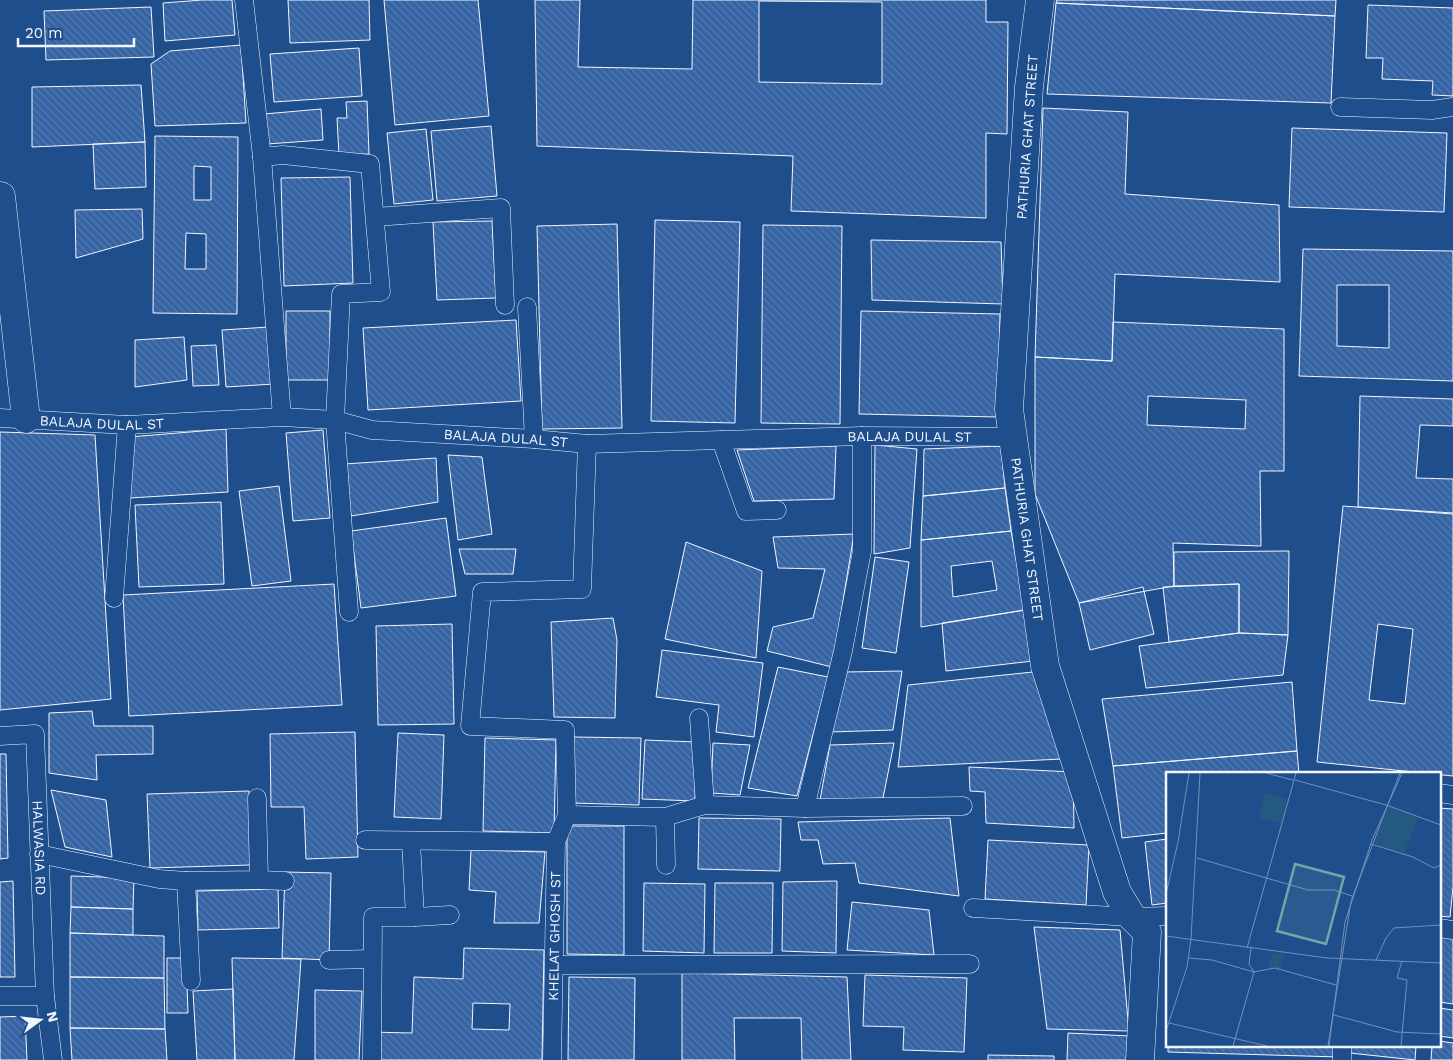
<svg xmlns="http://www.w3.org/2000/svg" width="1453" height="1060" viewBox="0 0 1453 1060" font-family="'Work Sans',sans-serif">
	<defs>
		<pattern id="building-back-hatch" width="6" height="6" patternUnits="userSpaceOnUse" patternTransform="scale(1.25)"><rect width="6" height="6" fill="#3563a3"/><path d="M-1 5l2 2M0 0l6 6M5-1l2 2" fill="none" stroke="#537ab1"/></pattern>
	</defs>
	<rect width="100%" height="100%" fill="#1f4e8c"/>
	<path fill="url(#building-back-hatch)" stroke="#f2f6ff" fill-rule="evenodd" d="M202 0H232L235 35 165 41 163 3Z
		M288 0H369L370 40 290 43Z
		M384 0H478L489 116 395 125Z
		M535 0H580L578 67 692 69 693 0H986V22H1008L1007 134 986 133V218L791 211 793 156 537 146ZM759 1 882 2V84L759 82Z
		M1057 0H1336L1335 16 1056 3Z
		M1056 3 1335 16 1331 103 1047 94Z
		M1368 5 1453 8V96L1432 95 1433 81 1382 79 1383 58H1366Z
		M151 7 154 57 46 60 44 11Z
		M241 45 246 123 155 126 151 64 170 51Z
		M359 48 362 96 274 102 270 54Z
		M141 85 145 142 32 147V87Z
		M367 101 369 154 339 155 337 118H347L346 102Z
		M1043 108 1128 112 1125 194 1279 205 1280 282 1115 274 1112 361 1035 357Z
		M321 109 323 140 267 144 264 114Z
		M491 126 497 196 437 201 431 131Z
		M1292 128 1447 133 1444 212 1289 207Z
		M426 129 433 200 394 204 387 133Z
		M155 136 238 137 237 314 153 313ZM194 166 211 167V200H194ZM186 233 206 234V269H185Z
		M145 142 146 187 95 189 93 144Z
		M350 177 353 283 284 286 281 178Z
		M142 209 143 239 76 258 75 210Z
		M655 220 740 222 735 423 651 421Z
		M492 221 496 298 437 300 433 222Z
		M617 224 622 428 542 429 537 226Z
		M763 225 842 226 840 424 761 423Z
		M871 240 1001 242 1003 304 872 300Z
		M1303 249 1453 251V381L1299 376ZM1337 285H1389V348L1337 346Z
		M286 311H330V380H286Z
		M861 311 1000 314 998 417 859 414Z
		M516 320 521 401 368 410 363 328Z
		M1113 322 1284 329V471H1260L1261 546 1173 543 1174 586 1079 603 1035 494V357L1112 361ZM1148 396 1246 400 1245 429 1147 425Z
		M269 327 274 384 226 387 222 330Z
		M184 337 187 380 135 387V340Z
		M216 345 219 385 193 386 191 346Z
		M1360 396 1453 399V426L1420 425 1416 478 1453 479V513L1358 507Z
		M226 429 228 492 130 498 129 437Z
		M323 430 330 518 293 521 286 433Z
		M0 432 95 435 111 699 0 710Z
		M875 445 917 449 910 548 874 554Z
		M836 446 834 499 754 501 737 450Z
		M1001 446 1005 488 923 496 924 449Z
		M448 455 482 457 492 534 458 540Z
		M436 458 438 502 351 516 344 464Z
		M279 486 291 581 252 586 239 491Z
		M1005 488 1011 531 921 540 923 496Z
		M221 502 224 584 139 587 135 505Z
		M1343 506 1453 514V776L1317 762ZM1378 624 1413 629 1405 704 1369 700Z
		M446 518 456 596 361 608 351 531Z
		M1011 531 1025 610 921 627V540ZM992 561 997 590 953 597 951 566Z
		M854 534 832 667 767 651 773 627 813 618 825 569 778 568 773 537Z
		M686 542 762 571 756 658 665 639Z
		M459 549H516L513 574H465Z
		M1289 551 1288 635 1239 633V584L1174 586V552Z
		M875 557 909 562 896 653 862 648Z
		M334 584 342 705 129 716 123 595Z
		M1239 584V633L1169 642 1163 587Z
		M1143 587 1154 634 1090 650 1079 603Z
		M1025 610 1033 661 946 671 942 623Z
		M613 618 617 640 615 718 554 717 551 622Z
		M452 624 454 724 378 725 376 626Z
		M1239 633 1288 635 1283 675 1146 688 1139 646Z
		M662 650 763 663 754 737 716 732 719 705 656 697Z
		M778 667 828 677 797 796 748 788Z
		M902 671 893 730 830 732 845 672Z
		M1033 672 1062 759 898 767 908 685Z
		M1292 682 1297 751 1113 766 1102 699Z
		M92 711 94 726H153V754L96 755 97 780 49 773V713Z
		M355 732 358 857 306 859 304 807H271L270 734Z
		M398 733 444 735 441 819 394 817Z
		M573 737 641 738 639 805 572 803Z
		M485 738 556 740 554 833 483 831Z
		M645 740 697 742 695 801 642 799Z
		M713 743 750 745 740 795 711 793Z
		M894 743 883 798 820 800 830 745Z
		M1297 751 1299 774H1167V833L1122 838 1113 766Z
		M0 754H6L8 858 0 859Z
		M969 767 1073 772 1074 828 986 823 985 792 970 791Z
		M51 790 106 800 112 857 65 847Z
		M249 791 250 865 150 868 147 794Z
		M1439 808 1453 809V887L1450 917 1439 916Z
		M699 818 781 819 780 871 698 869Z
		M950 818 959 896 859 883 855 863 823 864 818 840H801L798 822Z
		M567 826H624V955L567 954Z
		M1167 839V903L1152 905 1145 842Z
		M988 840 1089 845 1086 905 985 899Z
		M471 850 545 852 539 923H494L496 892 469 890Z
		M285 872 331 873 329 960 282 958Z
		M71 876 134 878 133 909 71 907Z
		M13 881 15 977H0V882Z
		M837 881 836 953 782 951 783 882Z
		M644 883 705 884 704 953 643 951Z
		M715 883H773L772 953H714Z
		M278 889 279 928 198 930 197 891Z
		M852 902 929 910 934 955 847 950Z
		M71 907 133 909V935L70 933Z
		M1034 927 1120 930 1129 1031 1047 1029Z
		M1439 932 1453 934V1004L1439 1002Z
		M70 933 164 936V978L70 977Z
		M464 948 544 950 542 1060H368V1032L412 1033 414 977 463 979ZM473 1003 510 1004 509 1030 472 1029Z
		M167 958H186L188 1013H167Z
		M232 958 301 959 294 1060H235Z
		M682 973 847 977 851 1060H802L801 1018H734L735 1060H682Z
		M865 975 967 978 964 1052 903 1050 904 1027 863 1026Z
		M70 977 164 978 165 1029 70 1028Z
		M569 977 635 978 634 1060H568Z
		M233 989 235 1060H197L193 991Z
		M315 990 362 991 359 1060H315Z
		M1439 1008 1453 1010V1038L1439 1036Z
		M25 1016 27 1060H0V1017Z
		M70 1028 165 1029 167 1060H72Z
		M1068 1033 1130 1036 1129 1060H1067Z
		M1439 1041 1453 1043V1060H1431L1432 1046H1439Z
		M1168 1046H1339V1057L1168 1052Z
		M1350 1046H1416L1415 1060 1350 1053Z
		M988 1055 1054 1056V1060H988Z"/>
	<g fill="none" stroke-linecap="round" stroke-linejoin="round">
		<defs>
			<g id="service">
				<path d="M244 0 262 157 282 417"/>
				<path d="M1340 107 1432 110 1453 107"/>
				<path d="M262 157 283 155 370 164 381 292 341 294 335 420 349 612"/>
				<path d="M375 217 501 208 505 305"/>
				<path d="M527 307 534 439"/>
				<path id="s1" d="M0 418 127 425 282 417 335 420 372 430 534 439 587 444 862 436 1013 437"/>
				<path d="M721 440 746 511 777 510"/>
				<path d="M114 598 127 425"/>
				<path d="M699 718 705 805"/>
				<path id="s2" d="M0 736 35 734 45 996 53 1060"/>
				<path d="M1439 793 1453 795"/>
				<path d="M805 808 963 806"/>
				<path d="M567 815 665 817 705 805 805 808 843 651 862 551V436"/>
				<path d="M665 817 666 865"/>
				<path d="M365 840 556 842"/>
				<path d="M411 841 415 917 450 915"/>
				<path d="M39 854 159 879 186 881 259 880 257 798"/>
				<path d="M259 880 285 881"/>
				<path d="M186 881 191 981"/>
				<path d="M973 908 1132 917 1167 916"/>
				<path d="M1439 928 1453 930"/>
				<path d="M329 960 372 959"/>
				<path d="M554 965 970 964"/>
				<path d="M0 996H45"/>
				<path d="M372 1060 373 917H415"/>
				<path id="s3" d="M552 1060 556 842 567 815 565 730 470 726 482 592 582 589 587 444"/>
				<path d="M1342 1060V1046"/>
			</g>
			<path id="minor" d="M1 196 26 419"/>
			<g id="tertiary">
				<path id="s4" d="M1040 0 1029 87 1009 409 1045 666 1117 892 1132 917 1147 932 1140 1060"/>
			</g>
		</defs>
		<use href="#service" stroke="#f2f6ff" stroke-width="19"/>
		<use href="#minor" stroke="#f2f6ff" stroke-width="29"/>
		<use href="#tertiary" stroke="#f2f6ff" stroke-width="29"/>
		<use href="#service" stroke="#1f4e8c" stroke-width="18"/>
		<use href="#minor" stroke="#1f4e8c" stroke-width="28"/>
		<use href="#tertiary" stroke="#1f4e8c" stroke-width="28"/>
	</g>
	<g text-anchor="middle" dominant-baseline="central" stroke-width="4" stroke-linejoin="round" paint-order="stroke">
		<g font-size="14" fill="#f2f6ff" stroke="#1f4e8c">
			<text transform="translate(1027 137) rotate(-86)">PATHURIA GHAT STREET</text>
			<text stroke="none"><textPath href="#s1" startOffset="102">BALAJA DULAL ST</textPath></text>
			<text stroke="none"><textPath href="#s1" startOffset="912">BALAJA DULAL ST</textPath></text>
			<text stroke="none"><textPath href="#s1" startOffset="508">BALAJA DULAL ST</textPath></text>
			<text stroke="none"><textPath href="#s4" startOffset="542">PATHURIA GHAT STREET</textPath></text>
			<text stroke="none"><textPath href="#s2" startOffset="149">HALWASIA RD</textPath></text>
			<text stroke="none"><textPath href="#s3" startOffset="124">KHELAT GHOSH ST</textPath></text>
		</g>
	</g>
	<g transform="translate(1166 772)">
		<rect width="275" height="275" fill="#1f4e8c"/>
		<path d="M99 20 121 27 115 52 93 45ZM222 35 252 46 238 81 208 71ZM107 181H119L113 198 102 194Z" fill="#245a82"/>
		<path fill="none" stroke="#7391ba" stroke-width="1" d="M100 1 127 8M129 8 220 33 275 53M205 72 247 85 268 96 275 93M31 86 142 118H168L186 124M0 122 12 70 23 1M0 164 161 186 275 191M81 176 130 1M23 186 46 188 88 200 109 196 170 213M210 188 220 166 228 156 275 153M168 243 231 260 275 262M3 251 101 274M0 259 21 195 25 167 34 1M67 274 88 200 83 192 85 176M162 274 185 129 234 1M163 274 179 150 206 68 236 1M235 274 241 208 231 206 236 189"/>
		<path fill="#6aa9a8" fill-opacity="0.15" stroke="#6aa9a8" stroke-width="2.5" d="M129 92 178 105 160 172 111 159Z"/>
		<rect width="275" height="275" fill="none" stroke="#f2f6ff" stroke-width="2.5"/>
	</g>
	<g transform="translate(40 1020) rotate(75)" stroke="#1f4e8c" stroke-width="4" paint-order="stroke">
	<path d="M0-4L9 19L0 12L-9 19Z" fill="#f2f6ff"/>
	<text y="-8" font-size="14" font-weight="bold" text-anchor="middle" fill="#f2f6ff">N</text>
	</g>
	<path d="M18 38v8h116v-8" fill="none" stroke="#f2f6ff" stroke-width="2.5"/>
	<text x="25" y="38" font-size="15" fill="#f2f6ff" stroke="#1f4e8c" stroke-width="4" paint-order="stroke">20 m</text>
</svg>
